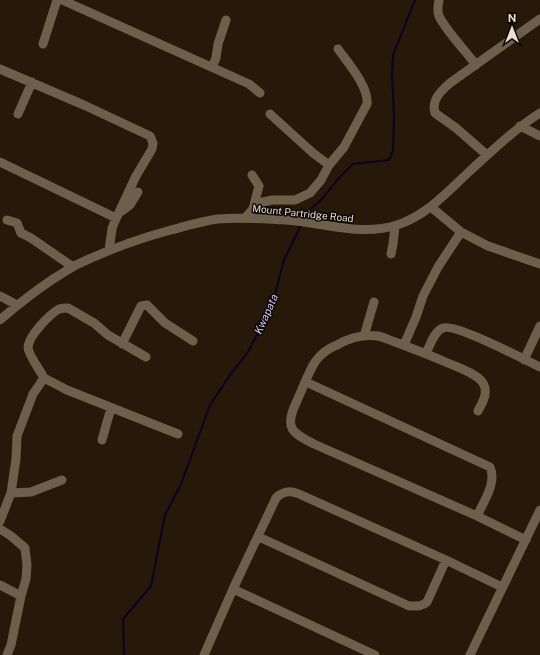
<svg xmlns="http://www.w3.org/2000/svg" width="540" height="655" viewBox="0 0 540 655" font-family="'Public Sans',sans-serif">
	<rect width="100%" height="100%" fill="#261909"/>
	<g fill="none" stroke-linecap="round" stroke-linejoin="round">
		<path stroke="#0d0125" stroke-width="2" d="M303 219 306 213 322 199 338 179 353 164 389 160 393 150 394 117 392 74 393 55 415 0
			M124 655 123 619 151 586 165 515 181 484 210 405 230 375 248 352 267 316 274 298 284 260 301 225"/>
		<path stroke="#6e5f4d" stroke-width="9" d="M62 0 249 84 260 93
			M439 0C438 5 437 11 439 16 446 31 466 51 476 65
			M43 44 57 0
			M212 67 216 58 218 44 226 20
			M0 69 86 106 150 136 153 143 152 149 136 176 114 223 112 229 109 250
			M18 114 32 82
			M270 114 313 153 329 165
			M520 126 540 136
			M487 155 456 128 435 113C431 100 441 91 450 83L540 19
			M0 162 116 218
			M252 175 259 186 253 209
			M431 207 461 232 488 246 540 264
			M122 211 130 205 138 192
			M245 218 253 209 263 202 272 200H295L310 193 321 180 329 165 344 147 367 104C369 87 348 63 338 49
			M7 220 17 223 21 233 31 238 73 267
			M391 254 393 244 395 226
			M0 296 17 305
			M0 320C17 305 34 292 53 279 60 275 67 270 74 266 105 251 137 239 171 230 186 226 202 221 218 219 241 217 263 219 285 220 323 222 360 237 397 225 428 215 449 190 472 169 494 149 515 129 540 113
			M364 336 374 302
			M122 344 141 306 147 305 165 323 193 341
			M404 345 416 317 423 296 438 267 461 232
			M426 353C430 346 434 331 443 328 455 323 525 360 540 367
			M524 360 540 326
			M44 378 67 390 178 434
			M306 382 490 467C497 483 484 501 477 516
			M478 411C482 403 488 394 484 385 480 374 454 366 443 361 427 354 411 348 395 342 389 340 383 337 378 336 363 334 349 338 337 345 329 348 320 355 315 362 308 373 302 390 296 403 284 428 292 433 314 444L477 516 526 540
			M102 440 111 408
			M11 493 31 492 62 480
			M0 521 11 493 16 459 17 436 33 394 44 378C40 370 29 356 28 348 28 336 49 315 59 309 62 308 65 308 68 308L94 323 108 335 146 357
			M0 529 11 536 25 548 27 565 26 579 21 596 11 645 7 655
			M259 537 409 606C417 606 421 607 427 602L446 560
			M0 585 21 596
			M233 589 375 655
			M204 655 233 589 276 498C283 491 290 490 299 494L446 560 502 587
			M470 655 540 510"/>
	</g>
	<g text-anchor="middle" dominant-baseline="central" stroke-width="3" stroke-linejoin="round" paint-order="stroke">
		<g font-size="10" fill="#e7dfd4" stroke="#0a0602">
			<text transform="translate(303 213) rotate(6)">Mount Partridge Road</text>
		</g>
		<g font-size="11" font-style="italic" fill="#cec7f3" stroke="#0a0602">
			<text transform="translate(266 314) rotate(-66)">Kwapata</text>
		</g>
	</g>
	<g transform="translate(512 28)" stroke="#0a0602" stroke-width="3" paint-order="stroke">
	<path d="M0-3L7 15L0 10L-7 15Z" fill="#e7dfd4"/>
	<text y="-6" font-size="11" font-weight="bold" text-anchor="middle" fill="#e7dfd4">N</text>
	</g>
</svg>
